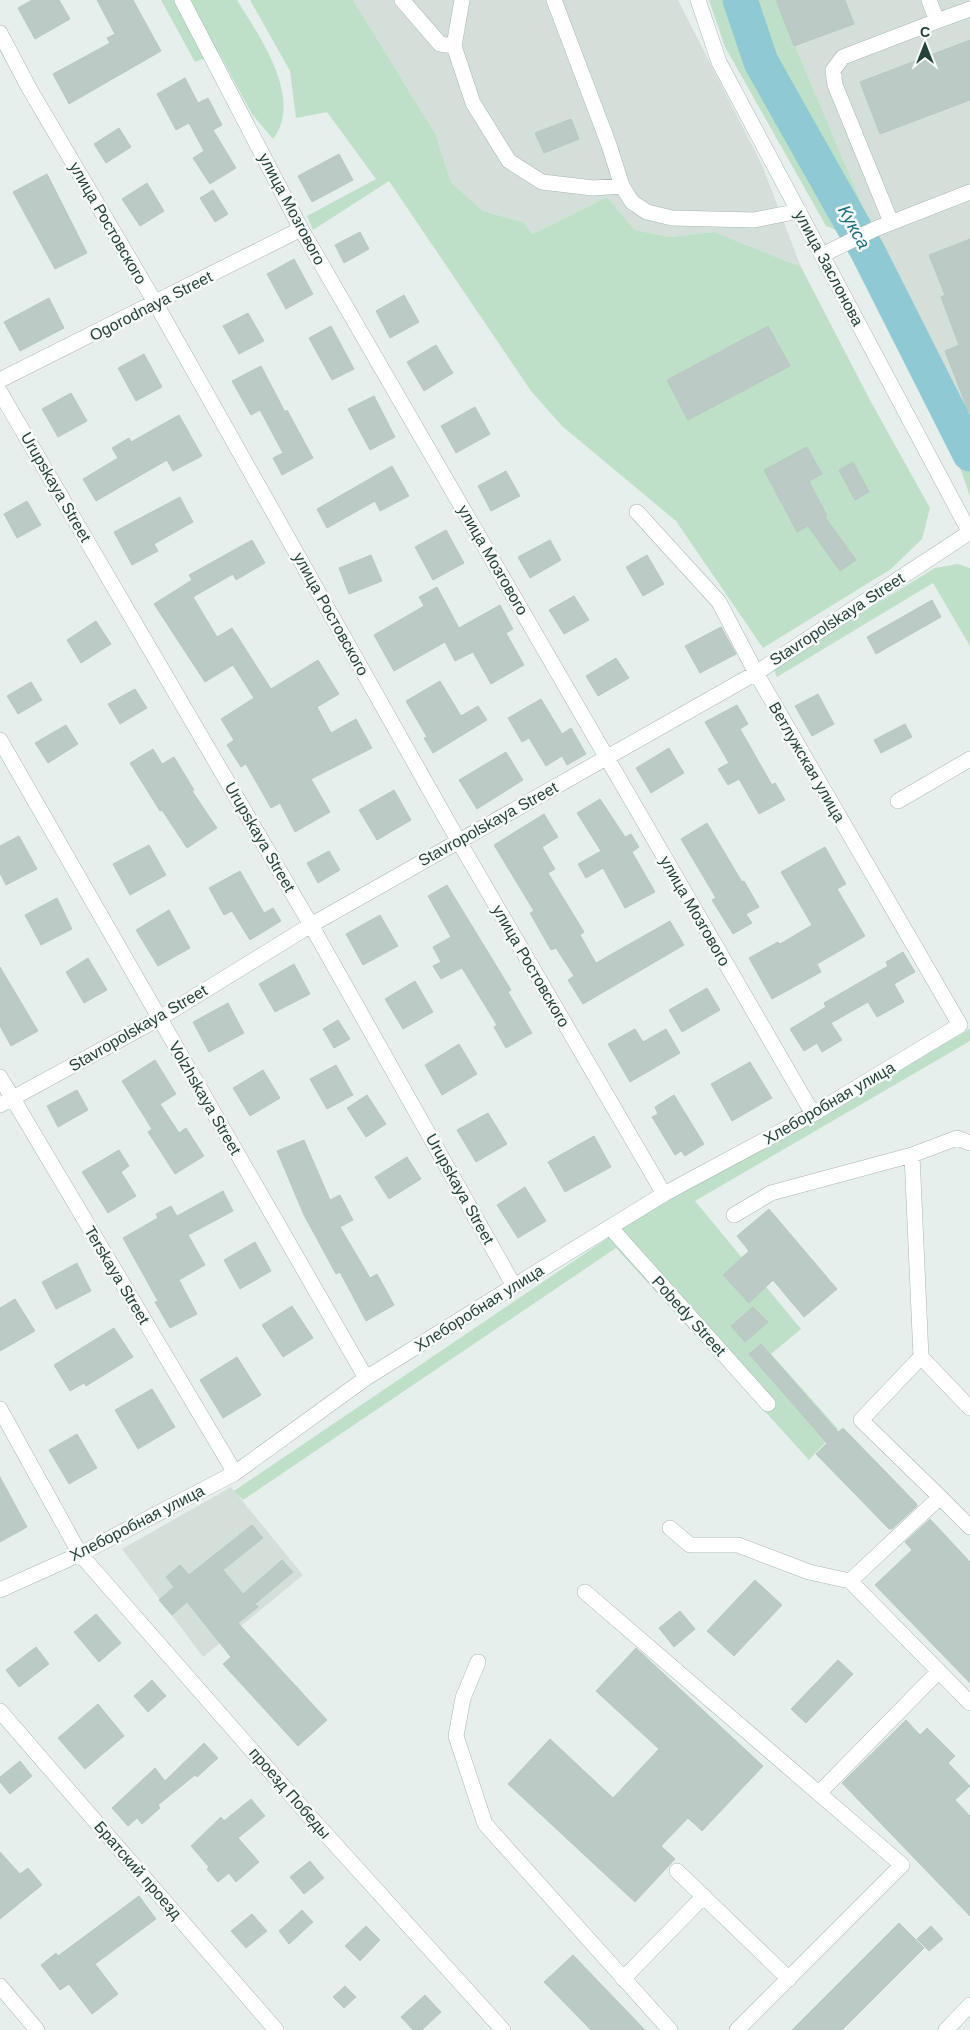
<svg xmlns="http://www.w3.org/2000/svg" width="970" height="2030" viewBox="0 0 970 2030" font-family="Arial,sans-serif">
	<rect width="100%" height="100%" fill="#e6efeb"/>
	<path fill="#d4dfda" d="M353 0H678L762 165 801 267 714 232 670 237 635 230 607 197 532 234 523 222 483 211 451 182 435 133Z
		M776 0H970V395L955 402 874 247 863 207Z
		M231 1487 303 1575 203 1657 122 1549Z"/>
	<path fill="#bfe0c8" d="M161 0H237C259 36 304 98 273 139L252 114 219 53 195 62Z
		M250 0H353L435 133 451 182 483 211 523 222 532 234 607 197 635 230 670 237 714 232 801 267 871 402 930 508 922 539 891 569 763 648 676 521 562 426 531 391 389 181 313 230 307 216 376 179 327 112 296 118 290 71Z
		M709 0H735L760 72 847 230 841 232 826 226 725 47Z
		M751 0H776L863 207 856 205 771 57Z
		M970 395V433L955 402Z
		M939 409 970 465V496Z
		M958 564 970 568V646L933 583 777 677 773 667 935 568Z
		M970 1029V1041L695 1201 801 1329 771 1354 838 1429 809 1460 616 1248 243 1500 234 1491 633 1221Z"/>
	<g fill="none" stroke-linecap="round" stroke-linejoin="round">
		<path stroke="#8ec9d4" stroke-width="35" d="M740 0 761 62 868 252 970 454"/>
	</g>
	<path fill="#bbcac4" stroke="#b8c9c2" d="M32 0H59L70 19 35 39 18 8Z
		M97 0H133L161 51 69 104 53 74 110 43 107 38 115 34Z
		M776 0H845L854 24 794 46Z
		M970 40V100L880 134 860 82Z
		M185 78 198 103 208 98 222 125 213 130 236 168 210 184 193 158 204 151 189 123 176 130 157 94Z
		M571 119 579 139 544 153 535 133Z
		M119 128 131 147 106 163 94 144Z
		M339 154 353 180 312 202 298 176Z
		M47 174 87 253 55 269 13 192Z
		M147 183 164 211 140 226 122 199Z
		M213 190 228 214 215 222 200 198Z
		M360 232 369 249 344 263 335 245Z
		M970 239V413H969L945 351 959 345 941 297 945 295 929 255Z
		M294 259 313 294 286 309 267 274Z
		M404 295 419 322 390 338 376 311Z
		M49 298 64 328 20 351 4 322Z
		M248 313 264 341 239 354 223 326Z
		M331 326 354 369 332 380 309 338Z
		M768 326 790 366 688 420 667 380Z
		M436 345 453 373 424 391 407 362Z
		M144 354 162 387 136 401 118 368Z
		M261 366 285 412 287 410 313 458 282 475 273 458 283 453 260 410 251 415 232 381Z
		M71 393 87 421 58 437 42 409Z
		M374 396 395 437 370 450 348 409Z
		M475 407 490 434 456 453 441 426Z
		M179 415 202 456 173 471 167 460 96 501 83 479 118 458 112 448 129 438 131 442Z
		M807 447 822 474 809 481 827 516 825 517 856 560 840 571 808 526 797 532 764 470Z
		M853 462 869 492 855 500 839 470Z
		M392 466 409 496 380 511 375 501 327 528 317 509Z
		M506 471 520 496 491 511 478 486Z
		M180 497 193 522 154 544 158 551 132 565 114 532Z
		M27 501 41 525 17 538 4 514Z
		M446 530 464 563 433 580 415 547Z
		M252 540 265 563 236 580 233 574 193 597 217 637 232 628 271 689 318 660 339 694 317 707 331 733 356 719 372 748 311 779 330 812 295 832 280 803 271 808 246 764 241 767 227 745 234 740 221 719 254 698 233 665 205 682 154 604 192 580 189 575Z
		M550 540 561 560 530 578 518 557Z
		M371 555 382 581 349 594 339 568Z
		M647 555 664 584 643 596 626 567Z
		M437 587 459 628 500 605 513 629 506 633 524 665 491 684 473 652 455 661 445 642 394 671 374 635 424 606 419 597Z
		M574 596 589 620 564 634 549 610Z
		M932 600 941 617 876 654 867 637Z
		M96 621 111 644 81 663 67 640Z
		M721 627 736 654 700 673 685 646Z
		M616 658 629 678 598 696 586 676Z
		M440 681 461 716 478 706 487 720 433 753 424 738 427 737 406 701Z
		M31 682 42 700 18 714 7 696Z
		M135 689 147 708 120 724 108 704Z
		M818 694 834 724 812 736 795 706Z
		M541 699 562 734 571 728 586 754 567 765 562 756 546 766 529 738 522 742 508 718Z
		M737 705 748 724 740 729 772 785 775 783 785 800 759 814 739 779 728 785 718 769 729 763 705 722Z
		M905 724 912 737 881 753 874 740Z
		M66 725 78 744 48 763 35 743Z
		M669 748 684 773 651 793 636 768Z
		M153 749 162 764 174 757 194 790 192 791 217 828 187 848 162 810 160 811 130 763Z
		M506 752 523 780 477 809 459 780Z
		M394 790 411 820 377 840 359 810Z
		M600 799 625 837 631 834 639 847 632 852 655 892 625 908 603 868 586 878 578 864 601 851 577 813Z
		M544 814 558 837 542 847 555 869 548 873 584 932 580 935 596 963 670 921 684 945 583 1004 568 980 574 976 556 948 551 950 530 913 534 911 494 845Z
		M707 823 742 882 744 881 759 907 746 914 752 923 733 934 712 900 716 898 681 839Z
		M19 836 37 869 6 885 0 873V846Z
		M149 845 166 875 130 895 113 864Z
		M825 847 846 884 837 889 865 936 817 964 821 972 772 999 749 958 778 942 780 944 812 925 781 872Z
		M329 851 340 870 318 883 307 863Z
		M240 871 264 913 273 908 281 921 250 940 232 911 224 915 209 888Z
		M447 885 511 990 508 992 532 1033 506 1048 494 1027 497 1025 462 968 441 979 433 966 441 962 433 947 451 937 428 896Z
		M57 898 72 929 41 945 25 915Z
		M169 910 190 948 158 966 136 930Z
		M380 915 398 946 363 965 346 934Z
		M903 952 915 972 894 984 904 1002 877 1017 868 1002 831 1023 842 1040 822 1052 817 1043 804 1051 790 1029 826 1007 824 1003 888 966 886 962Z
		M88 958 107 990 84 1003 66 972Z
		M294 964 310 994 275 1012 259 984Z
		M0 967 38 1031 11 1046 0 1026Z
		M415 981 433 1012 403 1029 385 999Z
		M707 988 720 1010 682 1032 669 1010Z
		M228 1003 244 1033 209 1052 193 1022Z
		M338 1020 350 1039 334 1048 323 1029Z
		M635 1029 643 1042 666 1029 680 1053 630 1082 608 1044Z
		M459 1044 477 1074 442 1095 425 1065Z
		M155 1060 176 1094 160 1104 179 1133 186 1128 204 1156 175 1174 148 1132 152 1129 122 1081Z
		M750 1062 772 1098 732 1121 711 1084Z
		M336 1065 353 1095 327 1109 310 1079Z
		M263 1070 280 1098 250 1116 233 1088Z
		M77 1090 88 1110 58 1127 47 1106Z
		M367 1095 386 1124 366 1137 347 1108Z
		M674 1095 704 1144 685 1156 681 1151 675 1155 652 1117 658 1114 655 1107Z
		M488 1113 507 1144 476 1162 457 1130Z
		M594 1136 611 1167 565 1192 548 1162Z
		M304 1140 330 1200 340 1195 353 1220 340 1227 370 1278 377 1274 394 1305 366 1321 340 1272 336 1274 304 1215 277 1151Z
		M119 1150 129 1166 121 1172 136 1196 108 1213 82 1172Z
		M407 1157 421 1179 389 1199 375 1177Z
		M525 1187 546 1221 518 1238 497 1205Z
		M223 1191 233 1211 188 1235 205 1265 179 1280 197 1314 170 1328 155 1302 158 1301 123 1238 158 1218 156 1214 171 1206 177 1216Z
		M769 1209 837 1289 804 1317 773 1280 749 1303 723 1275 749 1251 737 1236Z
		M255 1242 271 1271 240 1289 224 1260Z
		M77 1263 91 1291 56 1309 42 1282Z
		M15 1299 35 1331 0 1351V1308Z
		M292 1306 313 1338 283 1357 262 1325Z
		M753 1307 768 1322 745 1342 731 1326Z
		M114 1328 133 1357 86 1386 84 1383 70 1391 54 1365Z
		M761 1344 838 1432 843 1428 916 1503 917 1506 892 1529H889L816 1454 827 1443 749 1354Z
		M237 1357 261 1395 223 1418 200 1380Z
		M152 1389 175 1427 138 1449 115 1410Z
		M77 1434 97 1468 69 1484 49 1450Z
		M0 1477 27 1527 0 1542Z
		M930 1519 970 1562V1683L875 1585 912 1550 905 1542Z
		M252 1525 263 1538 223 1570 243 1594 282 1560 293 1572 255 1604 258 1607 238 1623 327 1720 298 1746 223 1664 231 1657 187 1602 172 1615 159 1600 174 1587 166 1577 180 1565 189 1575Z
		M755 1580 782 1605 734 1656 707 1631Z
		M680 1611 695 1629 674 1647 659 1628Z
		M96 1614 121 1643 99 1662 74 1632Z
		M36 1647 49 1664 19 1687 6 1670Z
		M636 1648 763 1766 702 1831 688 1818 661 1846 675 1859 635 1902 508 1784 550 1739 613 1798 659 1749 596 1691Z
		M838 1660 853 1674 806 1723 791 1709Z
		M152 1680 166 1696 148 1712 134 1696Z
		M98 1704 124 1736 85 1769 58 1738Z
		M906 1720 920 1735 927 1728 955 1756 948 1763 970 1786 955 1800 970 1816V1916L842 1783Z
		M204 1743 218 1758 197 1777 195 1775 158 1805 160 1808 142 1824 137 1818 128 1826 112 1808 155 1768 165 1781Z
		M20 1761 32 1776 10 1794 0 1782V1777Z
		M251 1799 265 1816 238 1838 259 1862 236 1882 229 1873 218 1882 207 1869 209 1867 191 1846 221 1817 224 1821Z
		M0 1852 20 1874 28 1868 42 1885 0 1919Z
		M310 1861 324 1878 304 1894 290 1877Z
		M139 1896 156 1919 95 1964 118 1994 92 2014 69 1984 60 1990 41 1965 56 1953 58 1956Z
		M302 1910 313 1922 289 1944 279 1931Z
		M252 1914 267 1931 246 1948 231 1931Z
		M899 1923 924 1948 842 2030H792Z
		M366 1926 380 1940 360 1961 345 1946Z
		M931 1926 943 1939 929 1951 917 1939Z
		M573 1955 645 2030H591L544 1982Z
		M345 1986 356 1997 344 2008 333 1997Z
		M425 1995 441 2012 422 2030H413L401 2017Z"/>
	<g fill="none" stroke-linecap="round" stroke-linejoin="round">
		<defs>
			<path id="minor" d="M182 0 301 229 813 1114
				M402 0 440 44 454 46
				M462 0 454 46 473 103 509 161 542 182 593 188 622 186
				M554 0 609 145 622 186 632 202 647 212 672 218 754 220 799 211
				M698 0 719 62 970 533
				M929 0 937 21 970 9
				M0 33 29 88 156 304 458 840 664 1194
				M891 222 835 85 833 70 843 57 937 21
				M822 255 875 229 970 192
				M0 380 301 229
				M0 392 311 925 514 1286
				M0 740 366 1378
				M898 801 970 759
				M0 1077 235 1473
				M0 1105 160 1018 311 925 756 673 970 532
				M970 1143 957 1138 912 1155 921 1357 970 1408
				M734 1215 771 1193 912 1155
				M610 1227 768 1404
				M921 1357 861 1420 940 1497
				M0 1409 80 1554 304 1810 503 2030
				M670 1528 690 1545H738L809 1572 850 1581 970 1703
				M850 1581 940 1497 970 1527
				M0 1590 80 1554 235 1473 366 1378 514 1286 664 1194 813 1114 960 1025 756 673 719 602 637 512
				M585 1592 902 1865 737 2030
				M478 1662 463 1698 456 1736 485 1824 670 2030
				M0 1711 276 2030
				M819 1793 939 1671
				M677 1871 789 1979
				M623 1979 704 1896
				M0 1986 37 2030
				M946 2030 970 2005"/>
		</defs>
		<use href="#minor" stroke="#a8b8b2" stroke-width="16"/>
		<use href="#minor" stroke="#fff" stroke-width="15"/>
	</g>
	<g text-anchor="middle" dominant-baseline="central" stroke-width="5" stroke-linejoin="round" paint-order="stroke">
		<g font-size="16" fill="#24423a" stroke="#f7fbf9">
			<text transform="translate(292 209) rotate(62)">улица Мозгового</text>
			<text transform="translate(108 223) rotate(60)">улица Ростовского</text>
			<text transform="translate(829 268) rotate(62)">улица Заслонова</text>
			<text transform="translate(151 306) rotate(-27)">Ogorodnaya Street</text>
			<text transform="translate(56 487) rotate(60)">Urupskaya Street</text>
			<text transform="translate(493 560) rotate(60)">улица Мозгового</text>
			<text transform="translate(331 614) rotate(61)">улица Ростовского</text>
			<text transform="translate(837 619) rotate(-33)">Stavropolskaya Street</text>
			<text transform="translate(807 762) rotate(60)">Ветлужская улица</text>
			<text transform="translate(488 824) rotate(-29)">Stavropolskaya Street</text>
			<text transform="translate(260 837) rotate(60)">Urupskaya Street</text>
			<text transform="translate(695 911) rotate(60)">улица Мозгового</text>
			<text transform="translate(531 966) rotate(60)">улица Ростовского</text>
			<text transform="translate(138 1028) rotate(-30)">Stavropolskaya Street</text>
			<text transform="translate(205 1098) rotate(60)">Volzhskaya Street</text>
			<text transform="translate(829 1103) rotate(-30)">Хлеборобная улица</text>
			<text transform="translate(460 1189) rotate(61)">Urupskaya Street</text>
			<text transform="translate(117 1275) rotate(59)">Terskaya Street</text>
			<text transform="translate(479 1308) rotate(-32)">Хлеборобная улица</text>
			<text transform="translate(689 1316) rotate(48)">Pobedy Street</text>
			<text transform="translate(137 1523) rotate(-27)">Хлеборобная улица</text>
			<text transform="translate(290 1793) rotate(49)">проезд Победы</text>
			<text transform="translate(138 1870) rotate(49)">Братский проезд</text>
		</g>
		<g font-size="18" font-style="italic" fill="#1c6f80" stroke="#f7fbf9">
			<text transform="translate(854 227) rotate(61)">Кукса</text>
		</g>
	</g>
	<g transform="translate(925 45)" stroke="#f7fbf9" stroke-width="4" paint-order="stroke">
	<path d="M0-4L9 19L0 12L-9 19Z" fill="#24423a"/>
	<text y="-8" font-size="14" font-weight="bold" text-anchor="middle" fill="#24423a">С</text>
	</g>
</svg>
